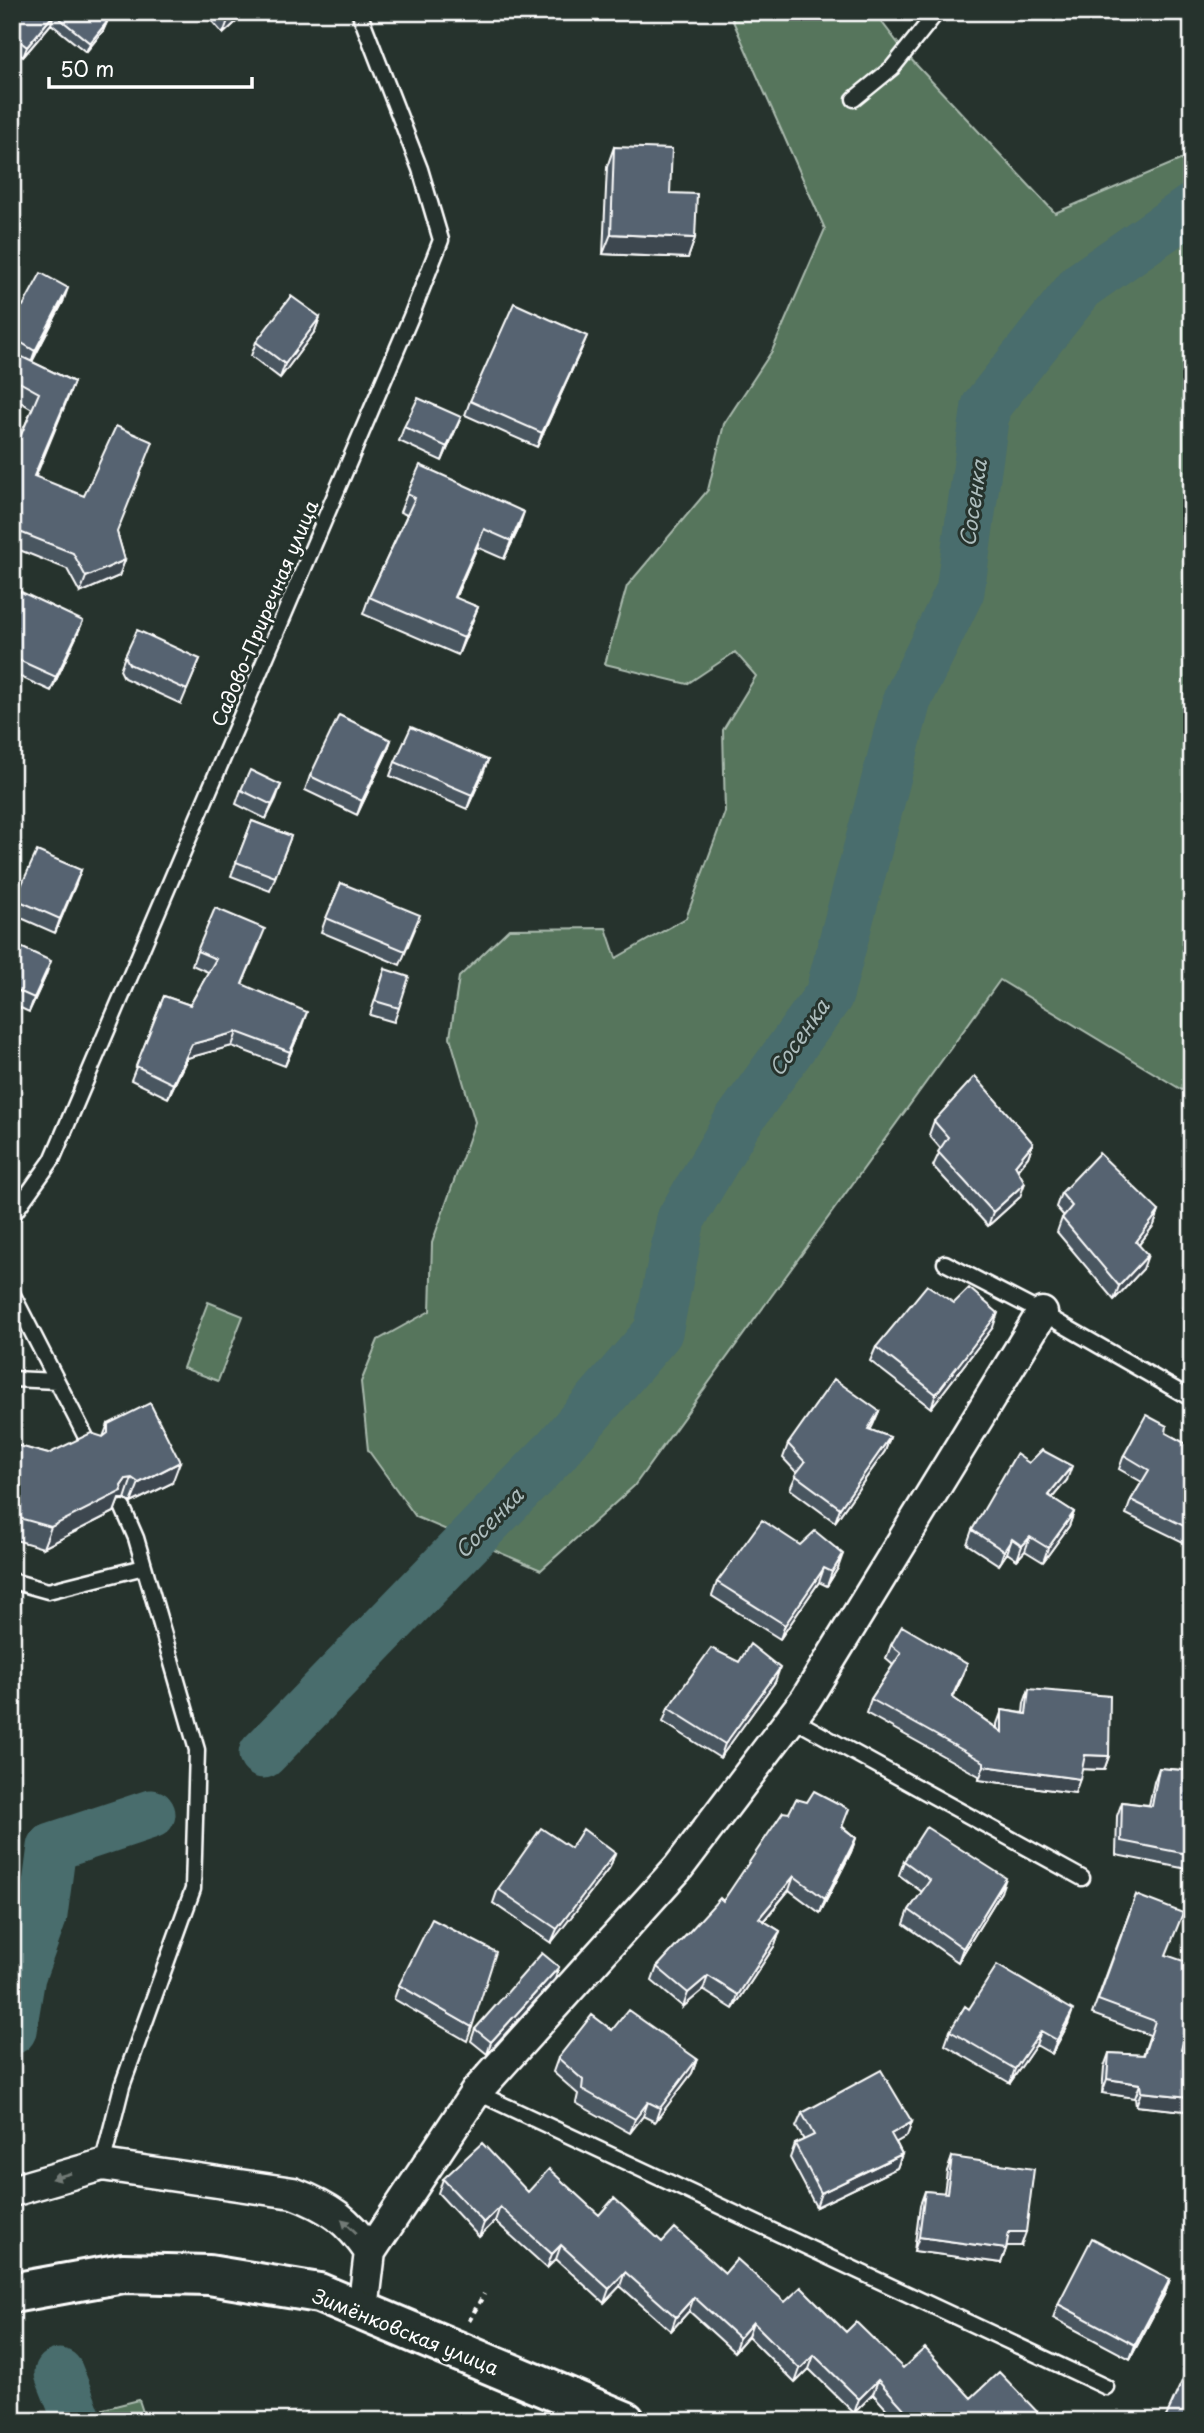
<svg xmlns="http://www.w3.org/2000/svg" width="1204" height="2433" viewBox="0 0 1204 2433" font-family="'Playpen Sans',sans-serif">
	<rect width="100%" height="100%" fill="#26332d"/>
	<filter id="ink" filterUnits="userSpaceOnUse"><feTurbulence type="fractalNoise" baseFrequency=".0143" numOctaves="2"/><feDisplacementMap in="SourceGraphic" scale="14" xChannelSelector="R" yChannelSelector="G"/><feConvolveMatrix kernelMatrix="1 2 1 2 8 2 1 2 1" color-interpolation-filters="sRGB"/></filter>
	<g filter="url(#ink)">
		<path fill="#56745c" stroke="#aabaae" stroke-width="2" d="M729 12H874L907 55 1055 213 1192 155V1096L1000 980 634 1486 541 1570 416 1517 368 1450 361 1382 378 1340 430 1311 432 1243 475 1122 450 1037 459 977 509 929 606 928 616 958 686 918 725 812 723 730 756 676 735 652 687 684 605 664 627 586 708 490 724 424 772 351 825 229Z
			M208 1302 243 1316 218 1381 183 1368Z
			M139 2400 146 2421H101L103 2409Z"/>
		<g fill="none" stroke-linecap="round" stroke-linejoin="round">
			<path stroke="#496d6d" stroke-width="49" d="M263 1754 553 1454 658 1332 681 1219 737 1123 829 995 907 700 960 591 986 406 1082 285 1192 208
				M12 2030 21 1976 43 1915 52 1847 151 1814
				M59 2373 78 2421"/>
			<defs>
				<path id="service" d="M854 99 892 68 937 12
					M12 1216 52 1160 412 314 441 240 420 169 359 12
					M945 1263 1042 1313 1192 1399
					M12 1293 57 1381
					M12 1379 57 1381 92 1449
					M12 1581 48 1591 144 1567
					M791 1718 1082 1878
					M476 2092 1106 2387
					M102 2165 122 2086 193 1889 197 1750 136 1538 123 1508"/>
				<path id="minor" d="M12 2191 102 2165 293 2193C330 2207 348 2220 370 2252L363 2310
					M370 2252 476 2092 678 1868 806 1699 1042 1313"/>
				<path id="secondary" d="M12 2293 123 2273 209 2275 319 2293 625 2421"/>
			</defs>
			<use href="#service" stroke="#fff" stroke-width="19"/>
			<use href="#minor" stroke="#fff" stroke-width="35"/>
			<use href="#secondary" stroke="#fff" stroke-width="44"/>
			<path stroke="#fff" stroke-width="4.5" stroke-dasharray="5 5" stroke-linecap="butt" d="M469 2321 484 2294"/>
			<use href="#service" stroke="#26332d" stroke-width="14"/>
			<use href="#minor" stroke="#26332d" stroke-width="30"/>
			<use href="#secondary" stroke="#26332d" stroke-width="38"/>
		</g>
		<path fill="#4a5661" stroke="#fff" stroke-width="2" d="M12 12H95L107 22 103 31 86 52 51 24 23 57 12 48Z
			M148 12H158L152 17Z
			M204 12H247L223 34Z
			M614 147 670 193 695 238 688 258 603 254 607 167Z
			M12 300 23 306 63 302 32 362 74 382 35 477 117 533 125 560 119 576 80 593 67 569 12 547V456L32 409 12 397V365L17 357 12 354Z
			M320 317 315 331 280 378 251 356 256 342Z
			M581 350 537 447 465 415 470 401Z
			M461 417 455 431 442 461 399 441 404 427Z
			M407 494 518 530 504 559 477 547 455 598 478 607 458 655 363 614 369 597 407 515 400 512Z
			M12 601 77 635 51 691 12 673Z
			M125 656 200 659 181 704 124 678 120 670Z
			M391 740 386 754 357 815 305 790 310 776Z
			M488 760 467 809 390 776 395 762Z
			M281 785 266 819 236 804 241 790Z
			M252 821 291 836 270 891 231 876Z
			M81 870 55 933 12 914V908L15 899Z
			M326 918 415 929 400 965 321 932Z
			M12 943 46 975 29 1012 12 1004Z
			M260 943 242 984 302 1026 285 1066 232 1046 187 1058 168 1098 131 1080 164 996 190 1005 208 972 192 965 197 951Z
			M385 969 399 1008 394 1022 370 1015Z
			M934 1121 1033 1143 1028 1157 1018 1169 1020 1197 988 1226 933 1166 941 1149 929 1135Z
			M1061 1193 1159 1211 1154 1225 1139 1245 1143 1269 1114 1300 1057 1232 1062 1218 1064 1216 1056 1207Z
			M1192 1261V1290L1182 1280 1187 1266Z
			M1192 1292V1319L1183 1310 1188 1296Z
			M954 1303 993 1327 931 1408 870 1361 876 1347Z
			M879 1411 870 1430 890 1437 885 1451 835 1522 790 1489 797 1473 783 1458 788 1444Z
			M108 1424 172 1483 131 1503 125 1499H119L114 1512 43 1548 12 1539V1444L48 1454 103 1437Z
			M1166 1433 1192 1447V1533L1187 1544 1126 1514 1131 1500 1142 1482 1119 1469 1124 1455Z
			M1029 1463 1067 1480 1052 1498 1074 1512 1069 1526 1043 1562 1025 1551 1017 1560 1007 1553 999 1565 967 1544 972 1530Z
			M800 1545 838 1568 827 1586 819 1582 780 1639 712 1596 717 1582Z
			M891 1645 967 1664 953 1698 997 1728V1724L1002 1710 1023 1713 1024 1703 1029 1689 1109 1756 1104 1770 1082 1769 1075 1793 979 1780V1776L866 1713 871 1699 893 1665 886 1659Z
			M775 1682 720 1758 663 1722 668 1708Z
			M1159 1768 1192 1771V1870L1116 1855 1117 1816 1122 1802 1149 1805 1154 1782Z
			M789 1813 843 1827 856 1838 851 1852 820 1913 789 1890 764 1921 780 1931 775 1945 733 2009 703 1990 683 2007 652 1981 657 1967 723 1901Z
			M571 1848 615 1853 610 1867 551 1943 493 1903 498 1889Z
			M904 1861 1001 1892 958 1962 904 1924 909 1910 922 1892 899 1875Z
			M1136 1895 1167 1956 1181 2050 1190 2097 1185 2111 1136 2106 1135 2098 1102 2093 1104 2067 1109 2053 1143 2055 1150 2035 1092 2014Z
			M555 1979 487 2054 471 2041 475 2029Z
			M399 1985 472 2027 467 2041 394 1999Z
			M969 2009 1068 2024 1052 2054 1036 2045 1010 2083 945 2045 950 2031Z
			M612 2030 697 2059 692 2073 655 2122 643 2116 630 2133 576 2103 578 2094 553 2072 558 2058Z
			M802 2113 912 2122 907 2136 896 2142 902 2154 897 2168 816 2207 790 2158 795 2144 804 2140 796 2127Z
			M952 2157 1021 2246H1007L1001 2263 914 2251 920 2205 925 2191 944 2193 947 2171Z
			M443 2179 528 2192 599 2215 662 2242 846 2332 903 2368 971 2398 1045 2420 1056 2421H897L873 2394 854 2413 809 2369 795 2383 748 2336 734 2352 689 2311 671 2331 620 2286 604 2303 556 2259 547 2268 495 2221 479 2237 438 2193Z
			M1170 2279 1165 2293 1130 2359 1053 2318 1058 2304Z"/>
		<path fill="#3c464f" stroke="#fff" stroke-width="2" d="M231 12H247L223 34Z
			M54 14 51 24 23 57 27 47Z
			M107 22 103 31 86 52 90 43Z
			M611 234 695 238 688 258 603 254Z
			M68 288 63 302 30 365 35 351Z
			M320 317 315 331 280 378 285 364Z
			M587 336 581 350 537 447 542 433Z
			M74 382 68 398 29 493 34 476Z
			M461 417 455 431 442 461 447 447Z
			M524 512 518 530 504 559 511 541Z
			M484 529 477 547 448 615 454 597Z
			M125 560 119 576 80 593 86 577Z
			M478 607 471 625 458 655 464 638Z
			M83 621 77 635 51 691 56 677Z
			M391 740 386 754 357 815 362 801Z
			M488 760 483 774 467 809 472 795Z
			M281 785 276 799 266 819 272 805Z
			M81 870 76 884 55 933 60 919Z
			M51 961 46 975 29 1012 34 998Z
			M307 1012 302 1026 285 1066 290 1052Z
			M237 1032 232 1046 187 1058 168 1098 173 1084 192 1044Z
			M1033 1143 1028 1157 1010 1179 1015 1165Z
			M1025 1183 1020 1197 988 1226 993 1212Z
			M1159 1211 1154 1225 1130 1256 1136 1242Z
			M1148 1255 1143 1269 1114 1300 1119 1286Z
			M998 1313 993 1327 931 1408 936 1394Z
			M879 1411 873 1425 863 1443 868 1429Z
			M890 1437 885 1451 835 1522 840 1508Z
			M180 1462 172 1483 131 1503 139 1483Z
			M1072 1466 1067 1480 1043 1509 1048 1495Z
			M132 1478 125 1499H119L114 1512 43 1548 51 1527 121 1486 126 1479Z
			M1074 1512 1069 1526 1043 1562 1048 1548Z
			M1030 1537 1025 1551 1017 1560 1022 1546Z
			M1012 1539 1007 1553 999 1565 1004 1551Z
			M843 1554 838 1568 827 1586 832 1572Z
			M824 1568 819 1582 780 1639 785 1625Z
			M967 1664 962 1678 946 1711 952 1697Z
			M780 1668 775 1682 720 1758 725 1744Z
			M1085 1755 1109 1756 1104 1770 1080 1769Z
			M984 1766 1080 1779 1075 1793 979 1780Z
			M856 1838 851 1852 820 1913 825 1899Z
			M615 1853 610 1867 551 1943 557 1929Z
			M794 1876 789 1890 754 1932 759 1918Z
			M1006 1878 1001 1892 958 1962 963 1948Z
			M780 1931 775 1945 733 2009 738 1995Z
			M559 1967 555 1979 487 2054 491 2042Z
			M708 1976 703 1990 683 2007 688 1993Z
			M1073 2010 1068 2024 1052 2054 1057 2040Z
			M1041 2031 1036 2045 1010 2083 1015 2069Z
			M697 2059 692 2073 655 2122 660 2108Z
			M1107 2079 1140 2084 1135 2098 1102 2093Z
			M1141 2092 1190 2097 1185 2111 1136 2106Z
			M648 2102 643 2116 630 2133 635 2119Z
			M912 2122 907 2136 886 2148 891 2134Z
			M902 2154 897 2168 816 2207 821 2193Z
			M500 2207 495 2221 479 2237 484 2223Z
			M1009 2232H1026L1021 2246H1004Z
			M919 2237 1006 2249 1001 2263 914 2251Z
			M561 2245 556 2259 547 2268 552 2254Z
			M625 2272 620 2286 604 2303 609 2289Z
			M1170 2279 1165 2293 1130 2359 1135 2345Z
			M694 2297 689 2311 671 2331 676 2317Z
			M753 2322 748 2336 734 2352 739 2338Z
			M814 2355 809 2369 795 2383 800 2369Z
			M878 2380 873 2394 854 2413 859 2399Z"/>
		<path fill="#566471" stroke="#fff" stroke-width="2" d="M12 12H95L107 22 90 43 54 14 27 47 12 35Z
			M614 147 672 149 670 193 697 194 695 238 611 234Z
			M41 273 68 288 35 351 12 337V300L23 306Z
			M291 296 320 317 285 364 256 342Z
			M514 303 587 336 542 433 470 401Z
			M18 355 74 382 34 476 84 496 116 426 153 442 117 532 125 560 86 577 73 553 12 529V456L39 393 12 378V365Z
			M418 398 461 417 447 447 404 427Z
			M420 465 524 512 511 541 484 529 454 597 478 607 464 638 369 597 415 498 407 494Z
			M17 590 83 621 56 677 12 657V601Z
			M137 630 200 659 187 690 129 664 125 656Z
			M339 715 391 740 362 801 310 776Z
			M411 727 488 760 472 795 395 762Z
			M250 770 281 785 272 805 241 790Z
			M252 821 291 836 275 877 236 862Z
			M37 851 81 870 60 919 15 899Z
			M341 883 420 915 405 951 326 918Z
			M215 908 265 929 242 984 307 1012 290 1052 237 1032 192 1044 173 1084 136 1066 164 996 190 1005 216 959 197 951Z
			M12 943 51 961 34 998 12 988Z
			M385 969 409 977 399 1008 375 1001Z
			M975 1076 1033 1143 1015 1165 1025 1183 993 1212 938 1152 948 1137 934 1121Z
			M1099 1153 1159 1211 1136 1242 1148 1255 1119 1286 1062 1218 1072 1206 1061 1193Z
			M1192 1261V1271L1187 1266Z
			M927 1285 954 1303 969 1288 998 1313 936 1394 876 1347Z
			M834 1379 879 1411 868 1429 890 1437 840 1508 795 1475 805 1462 788 1444Z
			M150 1403 180 1462 139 1483 132 1478 126 1479 121 1486 122 1491 51 1527 12 1516V1444L48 1454 91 1433 103 1437 108 1433V1424Z
			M1146 1415 1167 1426 1166 1433 1192 1447V1530L1131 1500 1149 1470 1124 1455Z
			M1042 1450 1072 1466 1048 1495 1074 1512 1048 1548 1030 1537 1022 1546 1012 1539 1004 1551 972 1530 1016 1454 1029 1463Z
			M762 1520 800 1545 815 1531 843 1554 832 1572 824 1568 785 1625 717 1582Z
			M902 1626 967 1664 952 1697 1002 1732V1710L1026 1714 1029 1689 1110 1696 1109 1756 1085 1755 1080 1779 984 1766V1762L871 1699 901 1653 891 1645Z
			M750 1644 780 1668 725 1744 668 1708 711 1648 739 1662Z
			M1159 1768 1192 1771V1855L1121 1841 1122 1802 1152 1806Z
			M814 1791 849 1809 842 1827 856 1838 825 1899 794 1876 759 1918 780 1931 738 1995 708 1976 688 1993 657 1967 720 1898 723 1901 783 1812 789 1813 796 1799 807 1802Z
			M926 1827 1006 1878 963 1948 909 1910 930 1880 904 1861Z
			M541 1828 571 1848 583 1829 615 1853 557 1929 498 1889Z
			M1136 1895 1183 1913 1166 1955 1192 1964V2009L1181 2050 1192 2052V2088L1190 2097 1141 2092 1140 2084 1107 2079 1109 2053 1144 2055 1155 2021 1098 2000Z
			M432 1919 496 1952 472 2027 399 1985Z
			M542 1953 559 1967 491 2042 475 2029Z
			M997 1965 1073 2010 1057 2040 1041 2031 1015 2069 950 2031 965 2006 969 2009Z
			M628 2010 697 2059 660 2108 648 2102 635 2119 582 2089 583 2080 558 2058 592 2015 612 2030Z
			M881 2070 912 2122 891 2134 902 2154 821 2193 795 2144 814 2135 802 2113Z
			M482 2143 528 2192 549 2169 599 2215 614 2198 662 2242 675 2228 725 2273 737 2259 785 2302 801 2287 846 2332 856 2322 903 2368 925 2348 971 2398 999 2372 1045 2420 1050 2415 1056 2421H945L939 2414 931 2421H915L878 2380 859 2399 814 2355 800 2369 753 2322 739 2338 694 2297 676 2317 625 2272 609 2289 561 2245 552 2254 500 2207 484 2223 443 2179Z
			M952 2157 1034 2169 1026 2232H1009L1006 2249 919 2237 925 2191 947 2193Z
			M1092 2238 1170 2279 1135 2345 1058 2304Z
			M1192 2359V2421H1164Z
			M252 2416 263 2421H251Z"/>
		<defs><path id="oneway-solid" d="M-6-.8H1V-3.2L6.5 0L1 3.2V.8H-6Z" transform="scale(1.75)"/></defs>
		<g fill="#727a76">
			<use href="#oneway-solid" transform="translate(61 2176) rotate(164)"/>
			<use href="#oneway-solid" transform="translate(349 2226) rotate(-137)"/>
		</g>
	</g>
	<g text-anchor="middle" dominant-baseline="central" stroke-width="6" stroke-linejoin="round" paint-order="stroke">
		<g font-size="19" fill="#fff" stroke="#26332d">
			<text transform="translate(264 613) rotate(-67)">Садово-Приречная улица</text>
			<text transform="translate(406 2331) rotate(22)">Зимёнковская улица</text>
		</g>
		<g font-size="21" font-style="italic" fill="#adbdbd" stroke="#26332d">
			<text transform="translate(972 503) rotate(-82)">Сосенка</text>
			<text transform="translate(798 1037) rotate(-55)">Сосенка</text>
			<text transform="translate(488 1522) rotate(-46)">Сосенка</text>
		</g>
	</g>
	<rect width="1204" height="2433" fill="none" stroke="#26332d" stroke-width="42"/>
	<rect x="21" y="21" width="1162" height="2391" fill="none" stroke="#fff" stroke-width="2.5" filter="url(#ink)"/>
	<path d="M49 77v10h203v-10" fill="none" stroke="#ffffff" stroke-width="3.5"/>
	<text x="60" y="77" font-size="21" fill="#ffffff" stroke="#26332d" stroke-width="5" paint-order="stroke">50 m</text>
</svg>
